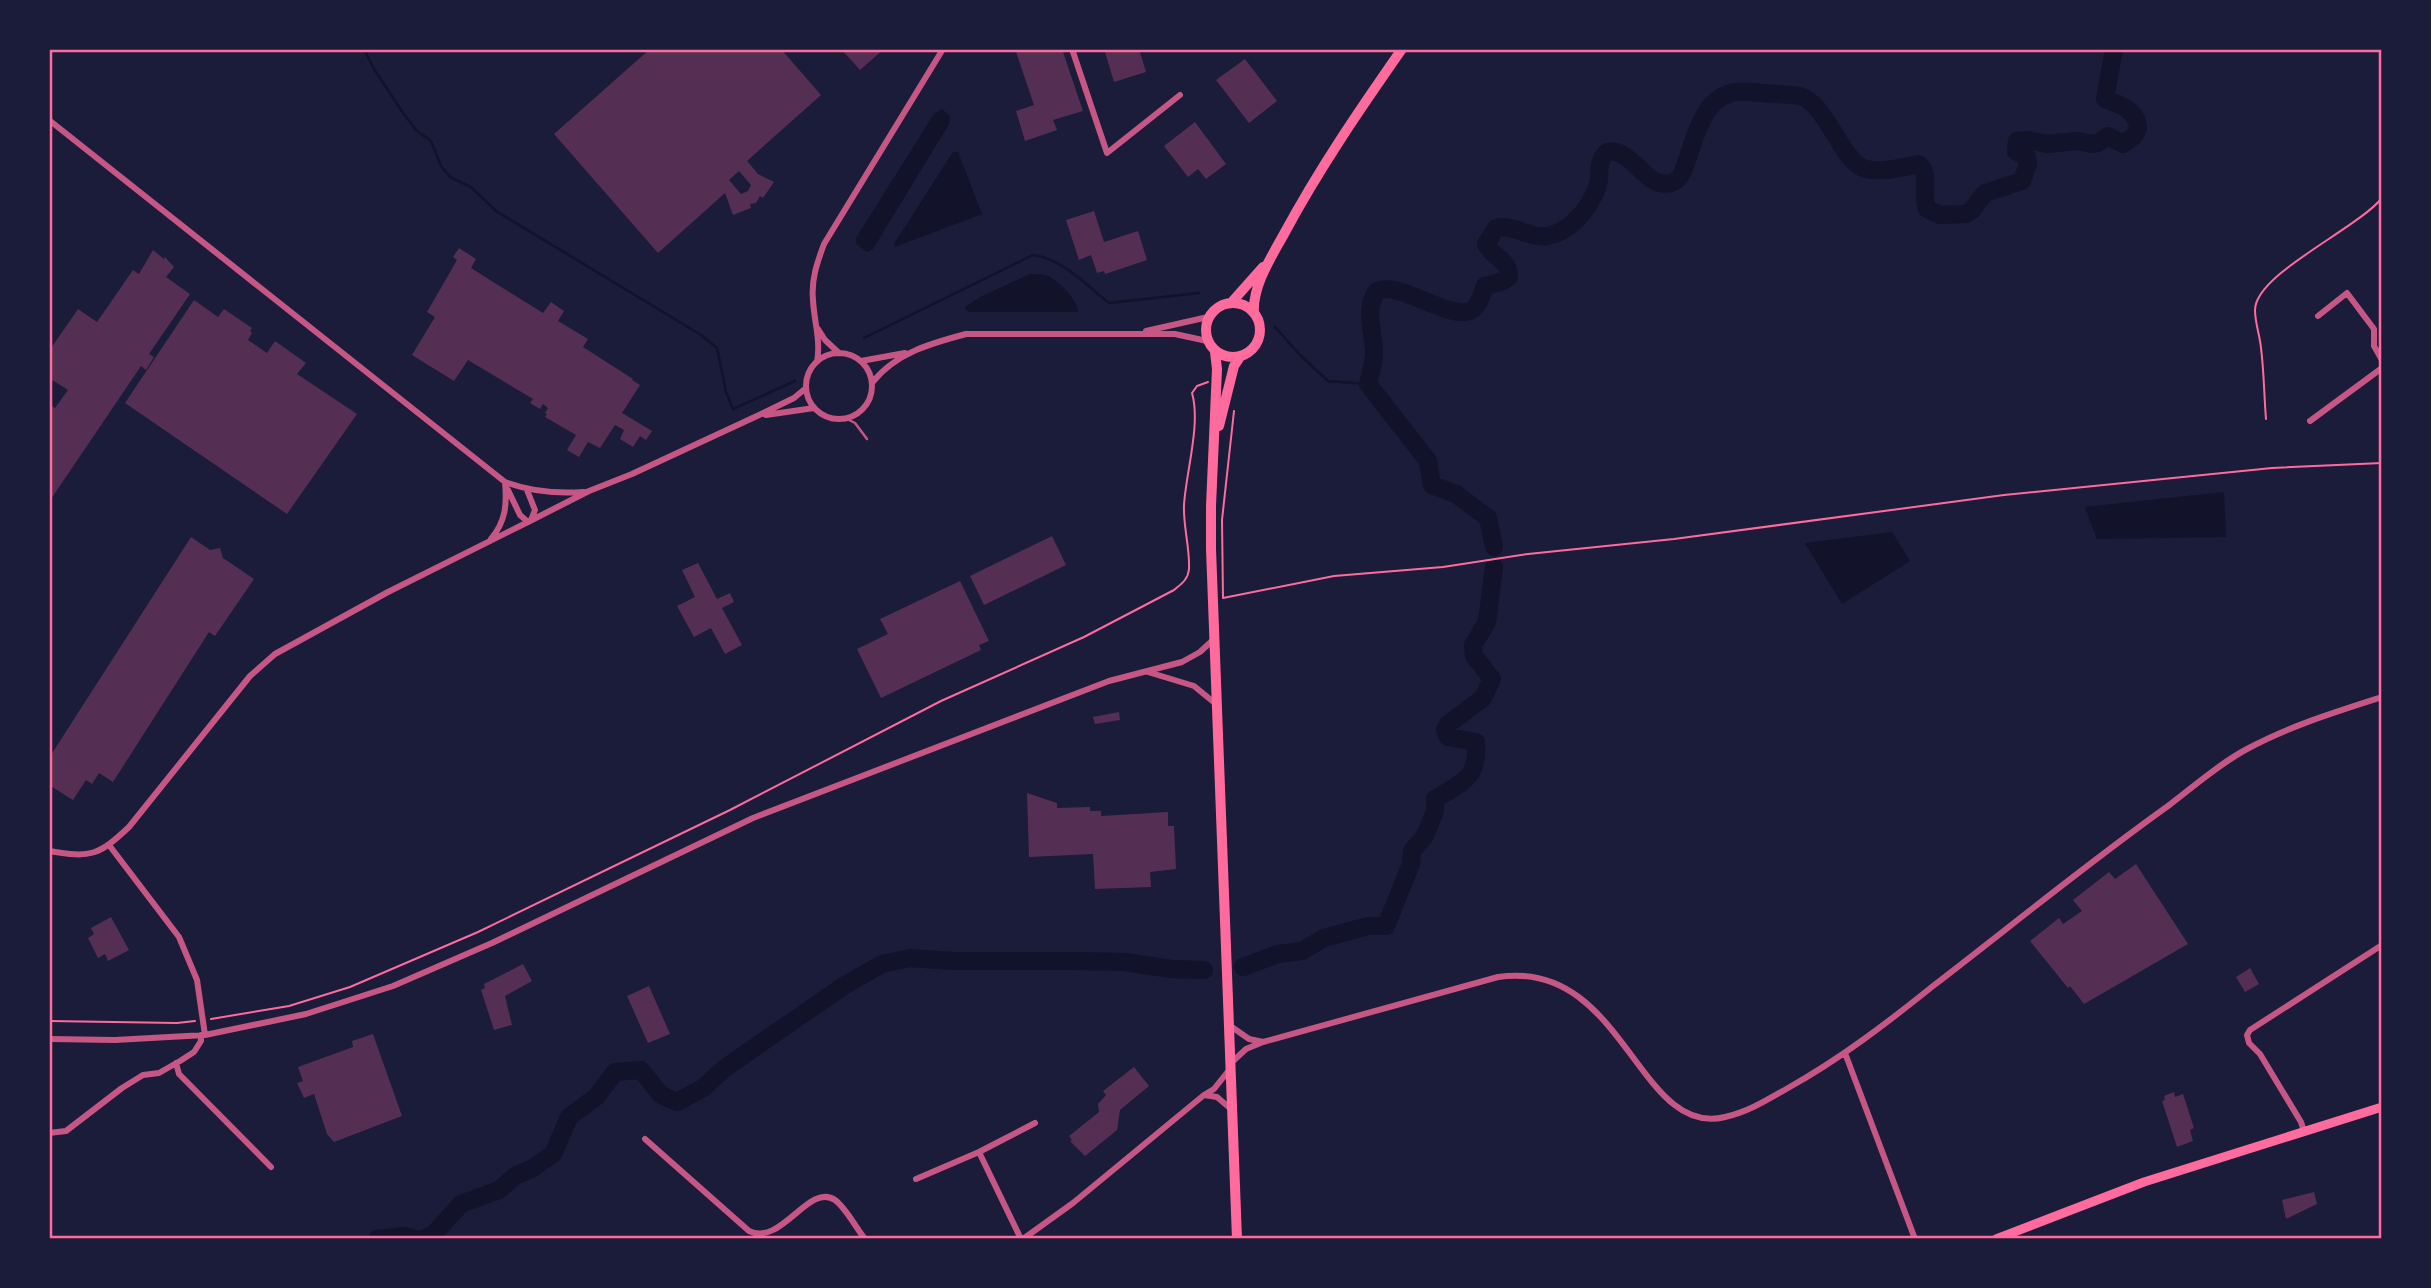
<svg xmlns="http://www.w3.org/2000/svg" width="2431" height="1288" viewBox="0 0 2431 1288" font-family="'Archivo Narrow',sans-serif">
	<rect width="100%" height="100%" fill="#1b1b3a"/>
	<path fill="#12122b" d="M942 109 950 116 949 124 873 249 867 252 856 244V238L934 114Z
		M953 152H958L982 214 895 247 894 244Z
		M1030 274C1036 274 1043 274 1048 276 1059 281 1077 299 1078 312H970L965 310 966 306 982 296Z
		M2224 492 2226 537 2097 539 2085 507Z
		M1892 532 1910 561 1842 604 1805 543Z"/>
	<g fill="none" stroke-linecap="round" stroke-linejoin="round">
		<path stroke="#12122b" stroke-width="2.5" d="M364 49 374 69 403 113 417 131 431 141 441 166 450 177 471 187 496 211 701 335 717 348 726 392 733 409 795 381
			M1275 327 1300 355 1328 381 1368 384
			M864 338 1033 255C1063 259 1086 285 1109 303L1199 293"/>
		<path stroke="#12122b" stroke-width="18" d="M1494 547 1488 518 1456 494 1432 485 1428 461 1368 384C1370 374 1375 361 1374 351 1373 328 1364 311 1377 291 1399 280 1451 322 1472 310 1479 305 1482 294 1485 286L1503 281 1509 277C1509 259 1493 258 1486 244L1496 228C1516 224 1529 239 1548 236 1571 231 1589 209 1597 188 1602 175 1595 164 1607 152 1633 147 1645 190 1671 183 1680 180 1683 172 1686 163 1695 138 1703 97 1735 92 1744 91 1753 92 1762 93 1774 94 1787 94 1799 96 1827 102 1841 163 1866 169 1882 173 1903 167 1919 164 1931 176 1921 194 1927 209L1940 215 1966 214 1972 210 1985 193 2022 181 2028 164 2027 157 2016 151 2017 141 2028 140 2047 144 2078 141 2092 144 2098 143 2108 136 2123 144 2134 136 2138 129C2138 111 2120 104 2105 99L2114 49
			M1243 967 1278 954 1302 951 1324 938 1368 926H1386L1411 864 1412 851 1425 836 1435 811V799C1464 781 1478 779 1476 742L1448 737 1445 730 1447 725 1483 698 1492 679 1474 656 1473 645 1487 622 1494 567
			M377 1239 405 1236 415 1239
			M422 1239 433 1235 461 1204 499 1190 515 1176 533 1168 553 1154 569 1117 596 1097 615 1072 641 1070 661 1095 677 1102 703 1088 725 1068 845 985 882 964 910 958 953 961H1078L1125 962 1171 969 1204 970"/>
	</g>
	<path fill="#542f53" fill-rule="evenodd" d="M650 49H781L821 95 747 161 758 174 774 182 763 198 760 196 756 203 750 204 751 208 733 215 725 193 658 253 554 134ZM739 171 751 185 748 191 741 194 729 180Z
		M841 49H884L860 70Z
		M1015 49H1062L1083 111 1053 120 1057 130 1025 141 1016 111 1034 105Z
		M1104 49H1139L1146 72 1114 82Z
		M1245 59 1277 101 1249 123 1216 80Z
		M1195 122 1226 164 1206 179 1198 169 1188 177 1164 146Z
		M1094 211 1104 242 1138 231 1147 260 1105 274 1104 271 1097 273 1091 255 1079 260 1066 220Z
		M459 248 476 259 471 268 543 313 551 302 564 311 558 321 588 339 583 347 633 379 632 380 640 385 622 413 652 431 646 440 640 436 633 447 620 439 624 430 615 425 600 448 588 442 579 457 567 450 576 435 545 417 547 414 545 413 548 408 543 404 540 409 530 403 533 399 468 360 454 381 412 355 435 317 427 312 457 260 453 257Z
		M153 250 164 259 165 257 174 267 166 277 190 294 149 354 154 357 146 370 141 366 49 502V404L55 408 68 390 49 378V351L78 309 97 322 133 270 139 274Z
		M194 300 218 317 224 309 252 328 250 331 252 333 248 340 267 353 275 341 306 363 297 374 357 414 287 514 125 403Z
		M1052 536 1066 565 984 605 970 576Z
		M191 537 210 550 220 548 223 558 254 579 215 636 209 632 113 782 99 773 92 784 86 780 73 800 49 785V758Z
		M698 563 717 599 730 593 734 602 722 608 742 645 725 654 711 628 694 637 677 606 695 597 682 570Z
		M960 581 989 641 979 645 981 650 881 698 857 649 888 634 880 619Z
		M1119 712 1120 720 1095 724 1093 717Z
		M1027 793 1057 803V808L1090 807V811H1101V816L1168 812V826H1174L1176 869 1150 872 1151 887 1095 889 1093 854 1029 857Z
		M2136 864 2188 944 2084 1004 2070 986 2068 988 2030 941 2059 918 2063 924 2082 911 2073 900 2109 872 2115 879Z
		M111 917 129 950 108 961 105 954 98 958 88 938 94 934 91 928Z
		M523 964 532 981 505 996 512 1025 494 1030 481 990 485 988 484 984Z
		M2250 968 2259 984 2245 992 2236 977Z
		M649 986 670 1034 648 1043 627 996Z
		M373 1034 402 1116 334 1142 327 1134 314 1094 304 1098 297 1083 303 1081 298 1067 353 1047 352 1041Z
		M1134 1067 1149 1086 1120 1110 1117 1130 1085 1156 1070 1141 1072 1140 1069 1136 1099 1112 1098 1104 1106 1095 1103 1091Z
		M2174 1092 2175 1097 2183 1094 2194 1128 2190 1130 2193 1141 2177 1147 2162 1101 2165 1100 2164 1096Z
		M2314 1192 2317 1204 2286 1219 2282 1200Z"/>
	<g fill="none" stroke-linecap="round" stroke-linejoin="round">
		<path stroke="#ff6b9d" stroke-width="2" d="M1234 411 1222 520 1223 598 1334 576 1443 567 1528 554 1674 539 2004 495 2272 468 2382 463
			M2266 419C2264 395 2264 371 2261 348 2260 336 2255 323 2255 310 2255 274 2357 229 2382 198
			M211 1019 289 1006 350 987 478 932 730 810 941 701 1084 637 1174 590C1181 584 1188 580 1189 569 1190 548 1183 526 1184 505 1186 472 1201 424 1192 393L1197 386 1208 382
			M49 1021 177 1023 195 1021"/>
		<path stroke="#c65784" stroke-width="2.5" d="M847 419 855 423 867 439"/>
		<path stroke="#c65784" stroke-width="6" d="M1072 49 1107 153 1180 95
			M49 120 505 482C532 492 556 494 584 492
			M2318 316 2347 293 2374 329V346L2382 360
			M818 329 825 340 839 353
			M1146 331 1208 317
			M806 386a33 33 0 1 1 66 0a33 33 0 1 1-66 0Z
			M861 361 905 353
			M817 362C821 341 814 321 813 300 811 280 817 263 824 244L943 49
			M872 383C895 353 932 343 966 334H1175L1207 341
			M766 415 814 408
			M2310 421 2382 368
			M508 490 520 515 528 522
			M527 490 535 510 531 520
			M491 539C506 521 507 504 505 482
			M1148 672 1194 686 1216 704
			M109 845 179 937 197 980 205 1035
			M49 851C91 858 98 856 129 827L250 676 275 654 388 592 528 522 589 491 632 474 757 416 794 398 806 388
			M1229 1025 1249 1039 1263 1042 1246 1049 1231 1063
			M49 1039 115 1040 205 1035 306 1014 393 986 492 943 753 818 1109 681 1182 662 1200 652 1214 639
			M1263 1042 1498 977C1624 958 1638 1139 1725 1117 1748 1112 1767 1100 1788 1088 1840 1059 1887 1023 1933 986 2011 926 2088 863 2168 806 2193 787 2219 764 2247 749 2290 726 2335 712 2382 697
			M1845 1053 1915 1239
			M176 1063 179 1074 271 1167
			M1230 1069 1214 1089 1204 1095 1217 1097 1231 1109
			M2304 1131 2301 1122 2260 1054 2249 1043 2247 1035 2250 1030 2382 945
			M49 1133 66 1131 122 1088 143 1075 159 1073 180 1061 194 1052 201 1041V1035
			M645 1139 749 1231C781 1247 809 1182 835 1200 846 1208 856 1228 865 1239
			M979 1152 1021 1239
			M916 1179 979 1152 1035 1123
			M1023 1239 1073 1203 1204 1095"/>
		<path stroke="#ff6b9d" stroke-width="9" d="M1996 1239 2144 1182 2382 1107"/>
		<path stroke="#ff6b9d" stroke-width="10" d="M1206 330a27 27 0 1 1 54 0a27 27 0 1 1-54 0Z
			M1231 303 1263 267
			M1254 313C1252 286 1272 256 1284 234 1319 169 1360 109 1402 49
			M1215 352 1217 369 1211 506V549L1237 1239
			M1219 426 1234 366 1240 357"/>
	</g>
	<rect width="2431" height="1288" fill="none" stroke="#1b1b3a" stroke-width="102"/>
	<rect x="51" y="51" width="2329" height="1186" fill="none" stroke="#ff6b9d" stroke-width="2.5"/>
</svg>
